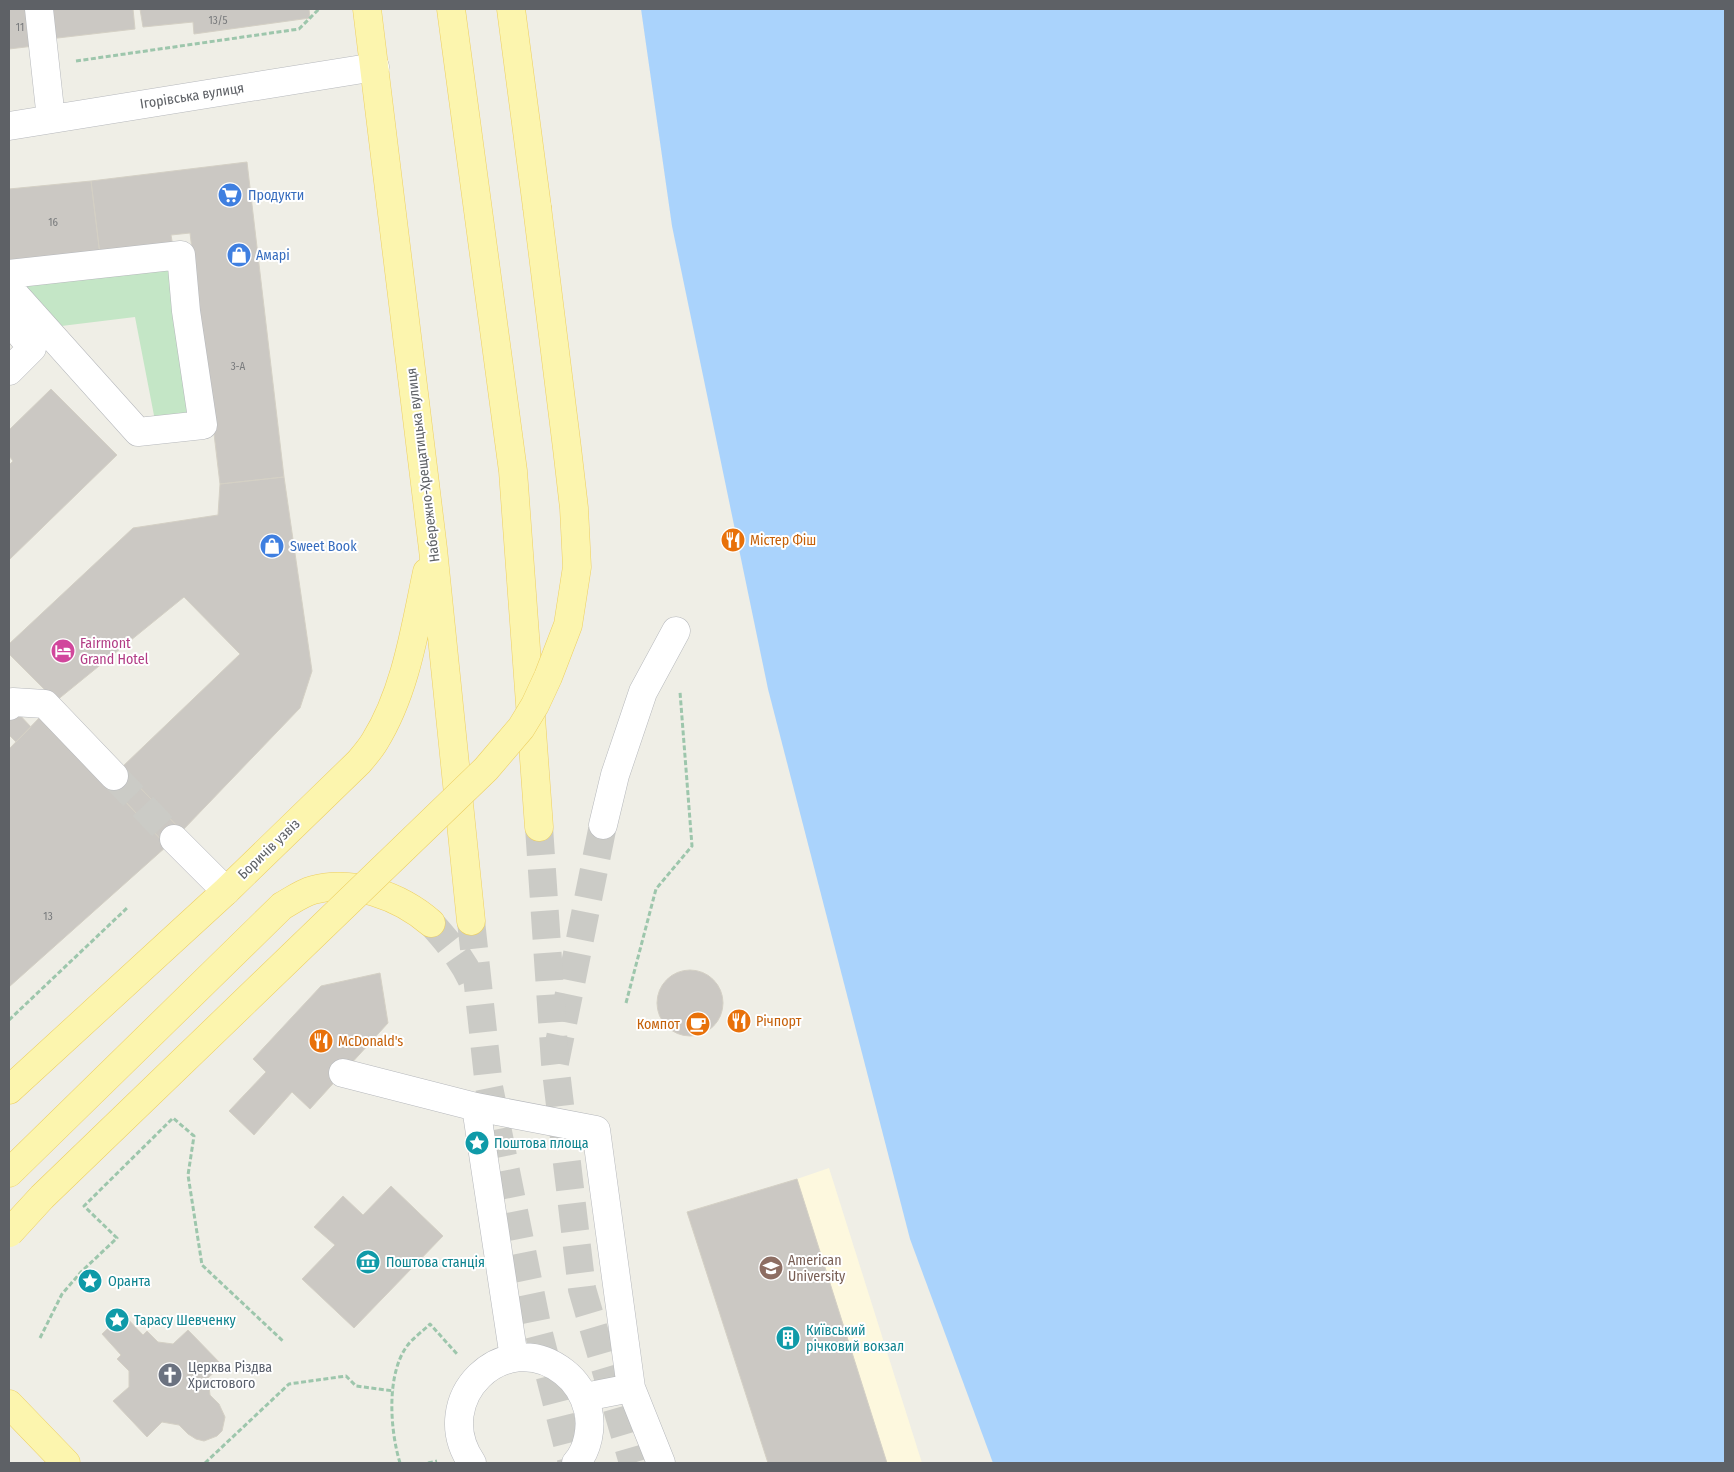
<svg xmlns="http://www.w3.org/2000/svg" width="1734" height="1472" viewBox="0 0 1734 1472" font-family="'Fira Sans Condensed',sans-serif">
	<rect width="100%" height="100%" fill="#efeee6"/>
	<path fill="#fdf8de" d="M829 1168 922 1463H887L797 1179Z"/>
	<path fill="#c4e6c6" d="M181 255 203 425 157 431 135 317 45 328 9 274Z"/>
	<path fill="#aad3fc" d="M641 9H1725V1463H993L910 1239 768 689 672 226Z"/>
	<path fill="#cbc8c3" stroke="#d4d0c5" d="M9 9H31L34 46 9 49Z
		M45 9H133L135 29 49 39Z
		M140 9H309L310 18 194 34 193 22 143 27Z
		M247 162 284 477 220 484 190 233 171 235 173 247 100 255 91 181Z
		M91 181 100 255 9 265V189Z
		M51 389 117 455 9 560V465L13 461 9 456V430Z
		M284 477 312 671 300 708 182 831 121 768 240 654 184 597 56 701 9 654V644L133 528 218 515 220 484Z
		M16 711 31 727 16 742 9 735V718Z
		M43 714 167 846 9 987V749Z
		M121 768 182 831 167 846 108 783Z
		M657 1003a33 33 0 1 1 66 0a33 33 0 1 1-66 0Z
		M380 973 388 1023 310 1109 292 1092 254 1135 229 1111 266 1072 253 1059 321 986Z
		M797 1179 887 1463H768L687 1212Z
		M391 1186 443 1236 354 1328 302 1279 335 1245 314 1227 343 1196 363 1215Z
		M123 1314 143 1335 147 1331 158 1342 173 1344 188 1330 222 1365 208 1378 210 1395 219 1404 225 1417 222 1431 217 1436 204 1441 196 1439 188 1434 179 1425 162 1422 147 1437 113 1401 129 1387V1371L117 1359 121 1355 102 1334Z"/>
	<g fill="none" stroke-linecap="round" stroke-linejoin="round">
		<path stroke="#cbcbc6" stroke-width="28" stroke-dasharray="28 14" stroke-linecap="butt" d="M114 776 174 839
			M555 1063 603 825"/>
		<path stroke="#cbcbc6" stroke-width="28" stroke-dasharray="28 14" stroke-linecap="butt" d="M539 827 555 1063 582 1289 633 1463
			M471 921 489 1087 538 1330 572 1463
			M431 923C448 942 464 961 474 985"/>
		<defs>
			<path id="minor" d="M39 9 51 119
				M9 126 375 67
				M9 274 181 255 186 311 203 425 138 432 9 288
				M9 320 32 348 9 371
				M9 706 13 702 45 704 114 776
				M603 825 615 775 643 692 676 631
				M174 839 226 891
				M343 1073 476 1107 596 1130 631 1388 585 1397
				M476 1107 514 1358
				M631 1388 661 1463
				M472 1463C428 1399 505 1325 564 1372 577 1382 584 1394 588 1410 592 1427 588 1450 576 1463"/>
			<path id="major" d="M367 9 433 549 471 921
				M451 9 513 471 539 827
				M511 9 537 207
				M9 1090 226 891 359 762C365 755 371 748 375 741 406 691 415 628 427 572
				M9 1173 282 906C291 901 302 893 313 890 353 879 400 896 431 923
				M9 1404 66 1463"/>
		</defs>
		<use href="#minor" stroke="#b6b8bc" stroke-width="29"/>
		<use href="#major" stroke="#edcf62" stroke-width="29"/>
		<path stroke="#9dc6ac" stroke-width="3" stroke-dasharray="5 2.5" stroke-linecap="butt" d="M76 61 299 29 319 9
			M626 1003 656 889 692 846 680 692
			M9 1020 127 908
			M40 1338 62 1294 81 1272 117 1238 84 1206 173 1118 194 1136 188 1175 202 1265 284 1342
			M205 1463 289 1384 346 1376 356 1386 394 1391
			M400 1463C390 1430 386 1375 407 1346 413 1338 423 1331 430 1324L457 1354
			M428 1463 437 1461"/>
		<use href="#minor" stroke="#fff" stroke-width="28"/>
		<use href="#major" stroke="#fcf5ae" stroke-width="28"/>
		<defs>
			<path id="major-bridge" d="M9 1233 42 1197 486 769 521 728 535 705 548 677 568 625 577 567 574 508 567 448 537 207"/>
		</defs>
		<use href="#major-bridge" stroke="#edcf62" stroke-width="29" stroke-linecap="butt"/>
		<use href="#major-bridge" stroke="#fcf5ae" stroke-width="28"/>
	</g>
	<defs>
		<symbol id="supermarket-disc" viewBox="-11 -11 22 22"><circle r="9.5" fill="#3f7fe0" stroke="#fff"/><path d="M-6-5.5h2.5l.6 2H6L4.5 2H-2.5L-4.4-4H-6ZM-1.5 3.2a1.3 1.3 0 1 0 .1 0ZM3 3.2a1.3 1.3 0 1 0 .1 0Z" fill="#fff"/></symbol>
		<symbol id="shop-disc" viewBox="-11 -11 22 22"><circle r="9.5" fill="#3f7fe0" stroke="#fff"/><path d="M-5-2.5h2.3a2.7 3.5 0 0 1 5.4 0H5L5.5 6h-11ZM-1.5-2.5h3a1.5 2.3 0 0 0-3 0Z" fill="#fff"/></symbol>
		<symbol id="restaurant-disc" viewBox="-11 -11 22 22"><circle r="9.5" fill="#e8710a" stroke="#fff"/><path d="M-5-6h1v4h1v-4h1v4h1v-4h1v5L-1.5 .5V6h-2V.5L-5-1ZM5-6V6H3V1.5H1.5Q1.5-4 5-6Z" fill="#fff"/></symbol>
		<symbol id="hotel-disc" viewBox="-11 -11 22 22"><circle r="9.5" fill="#d1479c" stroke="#fff"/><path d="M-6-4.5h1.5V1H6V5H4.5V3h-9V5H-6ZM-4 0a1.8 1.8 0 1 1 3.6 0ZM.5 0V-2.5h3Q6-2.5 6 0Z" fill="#fff"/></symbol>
		<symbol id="cafe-disc" viewBox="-11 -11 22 22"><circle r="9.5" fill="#e8710a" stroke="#fff"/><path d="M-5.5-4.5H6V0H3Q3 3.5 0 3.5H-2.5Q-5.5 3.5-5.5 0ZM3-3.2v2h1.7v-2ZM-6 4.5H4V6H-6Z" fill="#fff"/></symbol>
		<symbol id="sight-disc" viewBox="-11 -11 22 22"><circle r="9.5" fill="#0f9aa8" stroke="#fff"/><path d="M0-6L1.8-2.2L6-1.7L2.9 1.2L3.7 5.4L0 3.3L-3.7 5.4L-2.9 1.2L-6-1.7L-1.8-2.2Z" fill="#fff"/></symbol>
		<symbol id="museum-disc" viewBox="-11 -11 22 22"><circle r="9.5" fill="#0f9aa8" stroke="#fff"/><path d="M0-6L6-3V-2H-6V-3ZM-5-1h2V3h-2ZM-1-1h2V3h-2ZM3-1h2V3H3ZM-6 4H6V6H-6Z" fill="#fff"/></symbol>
		<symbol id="university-disc" viewBox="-11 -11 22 22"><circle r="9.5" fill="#8d6e63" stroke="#fff"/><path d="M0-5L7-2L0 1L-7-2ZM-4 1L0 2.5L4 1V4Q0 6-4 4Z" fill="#fff"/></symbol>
		<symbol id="building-disc" viewBox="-11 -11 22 22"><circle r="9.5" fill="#0f9aa8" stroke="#fff"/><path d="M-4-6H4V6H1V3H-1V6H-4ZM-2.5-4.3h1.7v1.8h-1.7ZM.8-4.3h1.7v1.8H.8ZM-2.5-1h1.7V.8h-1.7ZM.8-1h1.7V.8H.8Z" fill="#fff"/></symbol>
		<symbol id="church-disc" viewBox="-11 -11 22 22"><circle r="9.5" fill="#6b7280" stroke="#fff"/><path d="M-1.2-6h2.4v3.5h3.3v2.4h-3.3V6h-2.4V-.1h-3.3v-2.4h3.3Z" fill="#fff"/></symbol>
	</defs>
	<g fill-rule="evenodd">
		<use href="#supermarket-disc" x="216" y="181" width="28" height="28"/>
		<use href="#shop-disc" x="225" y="241" width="28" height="28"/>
		<use href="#restaurant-disc" x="719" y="526" width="28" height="28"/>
		<use href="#shop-disc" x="258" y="532" width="28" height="28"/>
		<use href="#hotel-disc" x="49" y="637" width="28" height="28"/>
		<use href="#restaurant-disc" x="725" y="1007" width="28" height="28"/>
		<use href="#cafe-disc" x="684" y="1010" width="28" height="28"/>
		<use href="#restaurant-disc" x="307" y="1027" width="28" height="28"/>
		<use href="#sight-disc" x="463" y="1129" width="28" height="28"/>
		<use href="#museum-disc" x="354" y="1248" width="28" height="28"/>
		<use href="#university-disc" x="757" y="1254" width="28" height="28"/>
		<use href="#sight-disc" x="76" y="1267" width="28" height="28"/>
		<use href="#sight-disc" x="103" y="1306" width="28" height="28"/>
		<use href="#building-disc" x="774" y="1324" width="28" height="28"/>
		<use href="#church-disc" x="156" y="1361" width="28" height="28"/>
	</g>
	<g text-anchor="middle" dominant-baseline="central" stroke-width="4" stroke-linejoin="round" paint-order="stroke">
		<g font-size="11" fill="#797b7d">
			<text x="218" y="20">13/5</text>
			<text x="20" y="27">11</text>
			<text x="53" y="222">16</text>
			<text x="238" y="366">3-А</text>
			<text x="48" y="916">13</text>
		</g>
		<g font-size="14" fill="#5e6166" stroke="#fff">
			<text transform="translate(192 96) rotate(-9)">Ігорівська вулиця</text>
			<text transform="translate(423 465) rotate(-97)">Набережно-Хрещатицька вулиця</text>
			<text transform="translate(269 849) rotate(-44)">Боричів узвіз</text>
		</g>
		<g font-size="14" fill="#366cbe" stroke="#fff" text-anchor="start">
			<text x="248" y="195">Продукти</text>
			<text x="256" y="255">Амарі</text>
			<text x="290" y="546">Sweet Book</text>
		</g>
		<g font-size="14" fill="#c56008" stroke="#fff" text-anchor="start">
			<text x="750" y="540">Містер Фіш</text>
			<text x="756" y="1021">Річпорт</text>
			<text x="680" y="1024" text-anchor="end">Компот</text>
			<text x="338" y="1041">McDonald's</text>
		</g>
		<g font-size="14" fill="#b23c85" stroke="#fff" text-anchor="start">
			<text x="80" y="643">Fairmont<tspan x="80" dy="16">Grand Hotel</tspan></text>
		</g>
		<g font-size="14" fill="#0d838f" stroke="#fff" text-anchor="start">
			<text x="494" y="1143">Поштова площа</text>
			<text x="386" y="1262">Поштова станція</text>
			<text x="108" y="1281">Оранта</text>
			<text x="134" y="1320">Тарасу Шевченку</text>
			<text x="806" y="1330">Київський<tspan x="806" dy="16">річковий вокзал</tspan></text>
		</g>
		<g font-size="14" fill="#785e54" stroke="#fff" text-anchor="start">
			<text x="788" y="1260">American<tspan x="788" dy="16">University</tspan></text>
		</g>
		<g font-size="14" fill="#5b616d" stroke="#fff" text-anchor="start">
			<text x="188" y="1367">Церква Різдва<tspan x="188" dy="16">Христового</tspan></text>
		</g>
	</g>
	<rect width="1734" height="1472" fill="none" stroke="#5e6166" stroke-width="20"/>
</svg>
